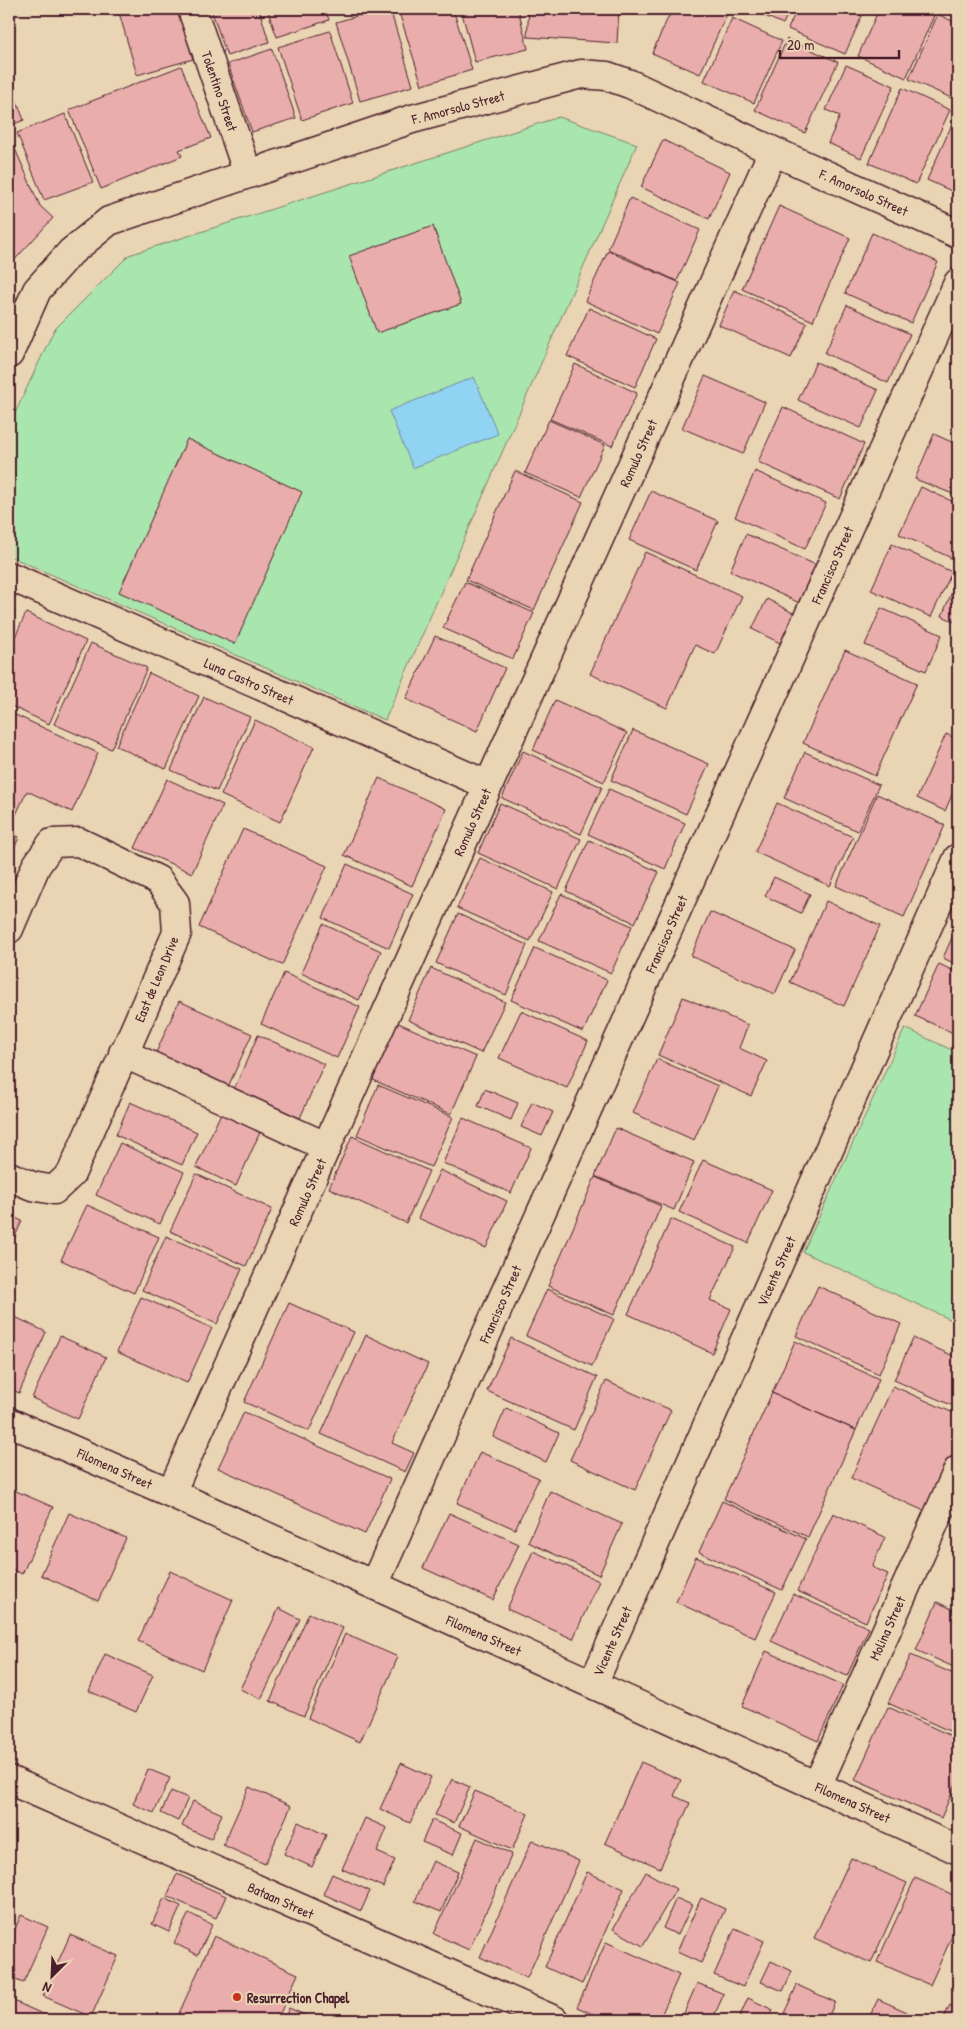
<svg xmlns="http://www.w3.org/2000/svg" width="967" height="2029" viewBox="0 0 967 2029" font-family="'Patrick Hand',sans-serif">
	<rect width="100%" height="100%" fill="#e9d4b3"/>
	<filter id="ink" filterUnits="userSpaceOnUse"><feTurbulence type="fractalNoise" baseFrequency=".02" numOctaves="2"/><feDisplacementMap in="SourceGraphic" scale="10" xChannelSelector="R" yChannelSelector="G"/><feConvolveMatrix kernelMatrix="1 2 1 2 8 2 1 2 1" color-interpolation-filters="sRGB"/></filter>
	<g filter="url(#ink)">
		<path fill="#a9e6ad" stroke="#7a826c" d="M559 117 637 144 385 720 9 556V426L54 330 129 255Z
			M905 1028 958 1053V1323L803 1252Z"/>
		<path fill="#91d3f3" stroke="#758ba3" d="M474 377 498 434 413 468 389 411Z"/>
		<path fill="#e9aeac" stroke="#4a1f2b" d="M118 9H178L193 59 137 75Z
			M211 9H259L269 42 227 56Z
			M267 9H325L329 20 277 37Z
			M330 9H347L332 14Z
			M381 9H390L413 86 360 101 336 22Z
			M398 9H453L472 70 422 85Z
			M461 9H518L528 49 475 62Z
			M529 9H619L617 43 527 37Z
			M672 9H729L700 74 652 53Z
			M749 9H790L783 24Z
			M797 9H865L845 54 788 29Z
			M879 9H937L906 78 858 56Z
			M938 14 958 24V101L909 79Z
			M732 18 782 41 754 103 704 81Z
			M330 31 353 103 302 120 278 47Z
			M787 39 838 62 805 133 755 110Z
			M272 49 296 118 252 132 228 64Z
			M846 65 894 86 861 158 828 143 840 116 826 110Z
			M181 66 211 138 179 150 182 156 101 189 69 110Z
			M9 81 24 120 9 126Z
			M902 88 950 110 916 184 869 163Z
			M958 111V194L927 180Z
			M65 114 93 182 44 200 17 133Z
			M9 135 40 206 53 218 9 266Z
			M663 140 730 172 709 219 641 187Z
			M630 198 700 230 677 281 608 249Z
			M779 206 850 238 813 321 742 289Z
			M433 226 461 304 377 333 349 256Z
			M872 233 938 262 911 323 845 293Z
			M608 251 680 283 657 334 585 301Z
			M734 290 807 323 791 358 719 325Z
			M847 305 910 334 888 383 825 353Z
			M589 308 656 339 635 387 567 356Z
			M816 362 878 390 861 428 798 400Z
			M575 364 637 393 612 446 550 419Z
			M705 376 765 402 743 454 682 428Z
			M783 407 864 444 840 499 758 462Z
			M549 420 605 445 581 497 525 473Z
			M934 434 958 445V496L915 479Z
			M187 439 302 492 235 644 119 592Z
			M515 471 583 502 534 610 466 580Z
			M755 471 826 503 805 549 735 517Z
			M921 487 958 504V561L899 534Z
			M651 491 718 521 696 570 629 540Z
			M746 534 823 568 806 606 730 571Z
			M892 544 952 572 931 617 871 590Z
			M645 552 742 596 715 654 695 645 667 708 590 674Z
			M958 577V623L942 616Z
			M465 582 534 613 513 659 443 628Z
			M767 599 795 614 780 643 752 629Z
			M881 608 942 635 926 671 865 645Z
			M9 609 15 612 9 627Z
			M26 613 86 641 49 724 9 705V650Z
			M435 636 505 668 477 731 406 699Z
			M91 643 147 668 111 749 54 724Z
			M845 650 917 683 875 776 803 743Z
			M149 673 199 696 166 769 116 746Z
			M204 697 250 717 217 791 171 770Z
			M555 700 627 733 604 782 533 750Z
			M9 712 98 753 72 812 27 791 13 821 9 818Z
			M255 720 314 747 280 822 221 795Z
			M633 730 709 764 686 814 611 780Z
			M946 734 958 739V781L945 811 917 798Z
			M523 751 602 787 581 834 502 798Z
			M805 752 879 785 858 831 784 798Z
			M379 778 446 809 412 886 344 855Z
			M167 779 223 805 192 873 135 848Z
			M609 789 685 823 665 869 588 834Z
			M877 794 945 825 904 917 836 886Z
			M500 803 581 839 558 889 478 853Z
			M777 803 853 837 830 886 755 852Z
			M243 829 327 866 282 965 199 927Z
			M9 832 19 837 9 861Z
			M589 840 659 872 635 923 566 891Z
			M480 858 553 892 530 941 457 908Z
			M347 864 413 894 389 948 323 918Z
			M774 877 810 894 801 913 765 896Z
			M561 894 632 926 611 973 539 941Z
			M826 901 880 926 844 1006 790 982Z
			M710 912 795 950 775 994 691 956Z
			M458 914 527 945 506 995 436 963Z
			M323 924 381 951 359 1000 301 973Z
			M958 924V965L943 958Z
			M535 948 607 980 583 1032 511 1000Z
			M939 964 958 973V1035L915 1016Z
			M431 968 505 1002 481 1053 408 1020Z
			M284 973 360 1007 337 1058 261 1024Z
			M683 997 748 1025 739 1048 767 1061 751 1096 658 1055Z
			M179 1001 252 1034 228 1087 155 1055Z
			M521 1011 588 1041 567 1088 499 1058Z
			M396 1022 476 1057 451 1114 371 1079Z
			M258 1035 324 1064 300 1118 234 1089Z
			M657 1059 718 1086 694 1140 633 1113Z
			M378 1085 453 1117 431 1167 357 1135Z
			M485 1089 518 1103 511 1120 478 1106Z
			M130 1102 197 1132 182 1165 116 1135Z
			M532 1102 553 1112 542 1136 521 1127Z
			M222 1111 261 1130 236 1186 196 1167Z
			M463 1118 531 1148 511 1193 443 1163Z
			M616 1128 694 1162 674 1210 595 1176Z
			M352 1136 429 1171 406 1223 329 1188Z
			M120 1143 184 1172 160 1224 96 1195Z
			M703 1160 772 1190 748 1243 679 1212Z
			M440 1170 507 1201 486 1248 418 1218Z
			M196 1174 272 1209 246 1266 170 1231Z
			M595 1177 661 1206 614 1315 548 1286Z
			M87 1205 159 1237 134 1293 61 1260Z
			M9 1215 22 1221 9 1250Z
			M671 1219 735 1247 710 1300 731 1309 712 1353 628 1314Z
			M166 1236 242 1269 217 1324 142 1290Z
			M818 1286 901 1324 879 1374 796 1336Z
			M547 1289 614 1319 592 1366 526 1336Z
			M141 1297 212 1328 187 1383 117 1352Z
			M289 1303 354 1332 309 1431 244 1402Z
			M9 1314 46 1332 19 1393 9 1388Z
			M366 1335 428 1364 392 1443 414 1453 405 1472 321 1434Z
			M60 1336 106 1357 78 1419 32 1398Z
			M511 1338 597 1377 574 1430 487 1391Z
			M913 1338 958 1358V1408L894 1380Z
			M795 1341 879 1379 856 1430 772 1393Z
			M606 1381 671 1410 635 1490 570 1460Z
			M893 1386 958 1415V1453L931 1514 851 1478Z
			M772 1393 856 1430 808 1537 724 1499Z
			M506 1408 559 1433 546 1462 493 1437Z
			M244 1412 390 1479 365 1534 218 1468Z
			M480 1452 539 1478 515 1529 457 1503Z
			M9 1488 53 1507 22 1574 9 1568Z
			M550 1491 622 1524 599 1575 528 1542Z
			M722 1501 806 1539 782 1590 699 1552Z
			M69 1513 126 1538 98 1601 41 1575Z
			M449 1513 519 1544 493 1600 423 1568Z
			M833 1513 885 1537 872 1567 888 1574 866 1622 797 1591Z
			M533 1551 599 1581 573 1639 507 1609Z
			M696 1557 776 1592 755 1638 676 1602Z
			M170 1571 233 1600 202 1670 138 1641Z
			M793 1594 869 1628 847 1676 771 1641Z
			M937 1602 958 1612V1669L916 1650Z
			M279 1608 300 1619 261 1699 240 1689Z
			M309 1613 343 1628 304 1716 270 1701Z
			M345 1634 398 1657 360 1742 308 1718Z
			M766 1651 843 1685 818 1741 742 1706Z
			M105 1654 153 1675 136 1712 89 1691Z
			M911 1655 958 1676V1735L888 1703Z
			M888 1707 958 1739V1779L941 1818 855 1780Z
			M641 1762 681 1780 674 1796 690 1803 660 1868 605 1843Z
			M401 1763 431 1777 410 1823 380 1809Z
			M148 1769 170 1778 154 1813 133 1804Z
			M452 1779 470 1787 454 1823 435 1815Z
			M249 1787 291 1806 265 1864 223 1845Z
			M171 1791 188 1798 178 1821 161 1813Z
			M475 1791 528 1814 512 1850 459 1826Z
			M193 1801 222 1814 211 1839 182 1826Z
			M365 1818 387 1828 377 1852 395 1860 383 1887 342 1869Z
			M432 1820 462 1833 453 1855 422 1842Z
			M298 1822 326 1835 312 1867 284 1854Z
			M477 1838 512 1854 469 1950 434 1934Z
			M532 1840 579 1861 527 1978 480 1957Z
			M851 1858 907 1883 871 1963 814 1938Z
			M433 1861 458 1872 441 1912 415 1901Z
			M587 1872 624 1889 582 1984 545 1967Z
			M646 1872 676 1889 643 1946 613 1929Z
			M177 1874 226 1896 216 1918 167 1896Z
			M332 1874 370 1891 361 1911 323 1894Z
			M915 1878 958 1897V1923L930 1985 877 1962Z
			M164 1898 181 1906 169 1932 152 1924Z
			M676 1898 692 1905 678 1935 663 1928Z
			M701 1898 725 1909 701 1963 677 1952Z
			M189 1913 212 1925 198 1955 174 1943Z
			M21 1915 48 1927 23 1983 9 1977V1943Z
			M735 1928 764 1941 743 1987 714 1975Z
			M70 1935 118 1956 91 2017 43 1996Z
			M214 1936 298 1974 277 2020H176Z
			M606 1942 679 1975 659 2020H606L577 2007Z
			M771 1961 792 1971 783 1991 761 1982Z
			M697 1983 724 1994 712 2020H681Z
			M797 1985 835 2002 827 2020H781Z
			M748 1998 773 2010 769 2020H738Z
			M9 1999 47 2016 45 2020H9Z
			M878 1999 907 2012 903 2020H868Z
			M950 2005 958 2009V2020H943Z
			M289 2008 316 2020H284Z
			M912 2014 926 2020H909Z"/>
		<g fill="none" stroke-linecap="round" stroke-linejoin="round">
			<defs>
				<path id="minor" d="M192 9 248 174
					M9 354 37 290 71 252 109 221 412 119 581 74 607 76 630 84 773 151 958 234
					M9 576 488 785
					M9 929 36 866 52 843 79 842 158 880 175 903 177 933 71 1174 54 1190 32 1186 9 1176
					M123 1053 327 1147
					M9 1422 171 1493 958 1850
					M171 1493 773 151
					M374 1585 958 283
					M593 1684 958 858
					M9 1780 554 2020
					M817 1786 958 1470"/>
			</defs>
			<use href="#minor" stroke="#4a1f2b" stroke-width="31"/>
			<use href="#minor" stroke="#e9d4b3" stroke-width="28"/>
		</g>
	</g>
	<circle fill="#c8321e" stroke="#e9d4b3" stroke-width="2" cx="237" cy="1997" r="5"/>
	<g text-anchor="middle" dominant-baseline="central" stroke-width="4" stroke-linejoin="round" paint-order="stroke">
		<g font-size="14" fill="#4a1f2b" stroke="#e9d4b3">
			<text transform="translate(220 91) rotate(71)">Tolentino Street</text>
			<text transform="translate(458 107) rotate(-15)">F. Amorsolo Street</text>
			<text transform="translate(864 192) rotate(24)">F. Amorsolo Street</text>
			<text transform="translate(638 453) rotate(-66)">Romulo Street</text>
			<text transform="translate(832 565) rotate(-66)">Francisco Street</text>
			<text transform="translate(249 681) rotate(24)">Luna Castro Street</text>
			<text transform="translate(472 822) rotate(-66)">Romulo Street</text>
			<text transform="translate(666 934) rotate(-66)">Francisco Street</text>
			<text transform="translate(156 979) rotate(-67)">East de Leon Drive</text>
			<text transform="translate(307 1192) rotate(-66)">Romulo Street</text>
			<text transform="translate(776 1271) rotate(-66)">Vicente Street</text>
			<text transform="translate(500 1304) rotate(-66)">Francisco Street</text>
			<text transform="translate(115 1468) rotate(24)">Filomena Street</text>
			<text transform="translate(887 1628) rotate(-66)">Molina Street</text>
			<text transform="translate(484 1635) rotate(24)">Filomena Street</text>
			<text transform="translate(612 1641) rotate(-66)">Vicente Street</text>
			<text transform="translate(853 1802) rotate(24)">Filomena Street</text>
			<text transform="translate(281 1900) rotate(24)">Bataan Street</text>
		</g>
		<g font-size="14" font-weight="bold" fill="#4a1f2b" stroke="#e9d4b3" text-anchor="start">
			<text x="247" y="1997">Resurrection Chapel</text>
		</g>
	</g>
	<rect width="967" height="2029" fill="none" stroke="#e9d4b3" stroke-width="30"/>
	<rect x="15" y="15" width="937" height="1999" fill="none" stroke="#4a1f2b" stroke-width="2" filter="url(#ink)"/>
	<g transform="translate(52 1976) rotate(204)" stroke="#e9d4b3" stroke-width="4" paint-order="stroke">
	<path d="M0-4L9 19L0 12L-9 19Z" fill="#4a1f2b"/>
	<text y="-8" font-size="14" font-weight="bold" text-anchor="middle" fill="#4a1f2b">N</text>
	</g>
	<path d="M780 50v8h119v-8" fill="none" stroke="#4a1f2b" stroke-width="2.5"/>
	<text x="787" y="50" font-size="15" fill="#4a1f2b" stroke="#e9d4b3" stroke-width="4" paint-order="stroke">20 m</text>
</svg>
